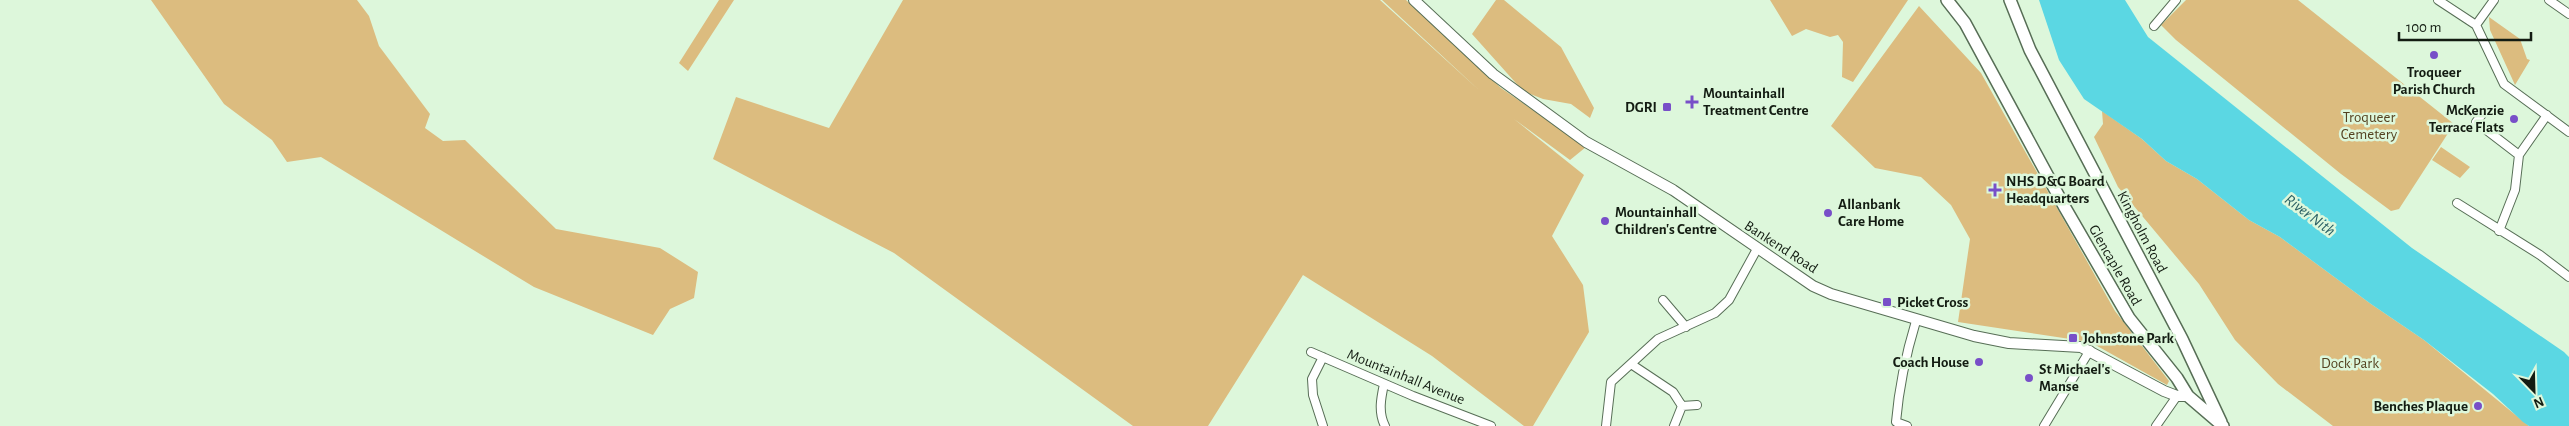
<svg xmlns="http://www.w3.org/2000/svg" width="2569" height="426" viewBox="0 0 2569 426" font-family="'Alegreya Sans',sans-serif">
	<rect width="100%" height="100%" fill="#ddf7db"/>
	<path fill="#dcbc7f" d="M151 0H357L369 16 379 46 430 114 425 128 443 141 465 140 556 229 660 248 698 272 694 298 670 309 653 335 534 287 321 157 287 162 272 140 224 104Z
		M719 0H734L688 71 679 63Z
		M903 0H1380L1480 91 1382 0H1406L1501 88 1586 147 1570 160 1514 119 1584 175 1552 236 1583 285 1589 332 1533 426H1524L1432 356 1303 275 1208 426H1133L894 253 713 159 736 97 829 128Z
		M1496 0H1504L1561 47 1594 108 1590 118 1571 104 1543 99 1523 91 1472 34Z
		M1770 0H1908L1853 82 1842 77 1843 42 1838 35 1830 37 1806 29 1792 36Z
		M2186 0H2298L2454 124 2399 209 2391 211 2341 174 2176 40 2161 25Z
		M1919 6 1981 73 2115 311 2169 381 2167 385 2090 342 1958 322 1970 239 1951 205 1921 177 1875 168 1831 126Z
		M2489 17 2520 39 2527 59 2530 60 2515 85 2490 30Z
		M2102 111 2142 139 2166 161 2197 179 2249 220 2280 237 2371 304 2424 340 2529 426H2333L2278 384 2235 340 2199 284 2118 187 2094 137 2103 124Z
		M2441 147 2470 167 2460 178 2432 160Z"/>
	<path fill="#5bd7e3" d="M2039 0H2125L2148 37 2412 248 2564 352 2569 357V426H2529L2523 422 2493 394 2424 340 2371 304 2280 237 2249 220 2197 179 2166 161 2142 139 2084 99 2059 60Z"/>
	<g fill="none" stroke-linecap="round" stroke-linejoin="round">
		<defs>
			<path id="minor" d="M2438 0 2476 25 2504 84 2569 132
				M2549 0 2569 14
				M2476 25 2494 0
				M2154 26 2176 0
				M2484 112 2476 122 2519 155 2547 115
				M2457 203 2540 255 2569 277
				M2499 231 2515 190 2519 155
				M1663 300 1686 327
				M1311 352 1413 396 1491 426
				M1631 364 1673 392 1682 406 1674 426
				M1384 384C1381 398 1378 412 1385 426
				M1682 406 1697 405
				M1323 426 1313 395 1312 379 1323 357
				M1606 426 1611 382 1658 339 1715 313 1729 300 1757 249
				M1907 426 1896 422C1899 387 1906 354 1916 321
				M2044 426 2090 350
				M2156 426 2177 396"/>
			<path id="tertiary" d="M1414 0 1493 74 1586 142 1673 190 1813 286 1831 294 1974 336 2009 343 2081 347 2164 391 2177 396H2188"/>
			<path id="secondary" d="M1947 0 1965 23 2064 206 2129 318 2177 378 2188 396 2223 426
				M2010 0 2030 50 2182 339 2221 422"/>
		</defs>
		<use href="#minor" stroke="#576e56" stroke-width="10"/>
		<use href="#tertiary" stroke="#576e56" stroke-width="12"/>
		<use href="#secondary" stroke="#576e56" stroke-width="14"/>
		<use href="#minor" stroke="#fff" stroke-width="8"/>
		<use href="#tertiary" stroke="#fff" stroke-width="10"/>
		<use href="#secondary" stroke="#fff" stroke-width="11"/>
	</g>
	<g fill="#784fc8" stroke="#ddf7db" stroke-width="2">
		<circle cx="2434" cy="55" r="5"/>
		<path d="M1689.5 94.5h5v5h5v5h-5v5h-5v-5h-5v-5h5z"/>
		<rect x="1662" y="102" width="10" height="10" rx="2.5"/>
		<circle cx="2514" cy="119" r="5"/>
		<path d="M1992.5 182.5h5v5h5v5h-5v5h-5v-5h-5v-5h5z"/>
		<circle cx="1828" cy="213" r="5"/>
		<circle cx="1605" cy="221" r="5"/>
		<rect x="1882" y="297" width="10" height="10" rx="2.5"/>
		<rect x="2068" y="333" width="10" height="10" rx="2.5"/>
		<circle cx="1979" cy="362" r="5"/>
		<circle cx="2029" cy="378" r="5"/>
		<circle cx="2478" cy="406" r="5"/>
	</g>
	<g text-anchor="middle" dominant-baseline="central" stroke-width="5" stroke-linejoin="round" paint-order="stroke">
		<g font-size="15" font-weight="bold" fill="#131c12" stroke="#ddf7db" text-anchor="start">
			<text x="2434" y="72" text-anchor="middle">Troqueer<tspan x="2434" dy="17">Parish Church</tspan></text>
			<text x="1703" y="93">Mountainhall<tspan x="1703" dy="17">Treatment Centre</tspan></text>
			<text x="1657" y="107" text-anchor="end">DGRI</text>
			<text x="2504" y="110" text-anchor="end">McKenzie<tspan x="2504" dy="17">Terrace Flats</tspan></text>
			<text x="2006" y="181">NHS D&amp;G Board<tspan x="2006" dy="17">Headquarters</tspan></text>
			<text x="1838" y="204">Allanbank<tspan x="1838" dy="17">Care Home</tspan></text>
			<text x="1615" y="212">Mountainhall<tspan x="1615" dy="17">Children's Centre</tspan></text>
			<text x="1897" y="302">Picket Cross</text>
			<text x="2083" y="338">Johnstone Park</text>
			<text x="1969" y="362" text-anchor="end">Coach House</text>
			<text x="2039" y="369">St Michael's<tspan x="2039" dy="17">Manse</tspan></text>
			<text x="2468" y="406" text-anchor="end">Benches Plaque</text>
		</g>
		<g font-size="15" fill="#544220" stroke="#ddf7db">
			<text x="2369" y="117">Troqueer<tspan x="2369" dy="17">Cemetery</tspan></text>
			<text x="2350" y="363">Dock Park</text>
		</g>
		<g font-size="15" fill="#131c12" stroke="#ddf7db">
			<text transform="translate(2142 232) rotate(62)">Kingholm Road</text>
			<text transform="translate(1781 247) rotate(33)">Bankend Road</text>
			<text transform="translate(2115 265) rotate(60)">Glencaple Road</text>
			<text transform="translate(1406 377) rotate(22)">Mountainhall Avenue</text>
		</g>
		<g font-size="16" font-style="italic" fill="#295e63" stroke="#ddf7db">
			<text transform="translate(2310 215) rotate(37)">River Nith</text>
		</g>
	</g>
	<g transform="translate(2534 391) rotate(157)" stroke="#ddf7db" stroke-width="4" paint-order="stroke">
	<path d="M0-4L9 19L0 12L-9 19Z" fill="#131c12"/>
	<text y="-8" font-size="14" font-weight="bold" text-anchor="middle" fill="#131c12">N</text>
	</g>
	<path d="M2399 32v8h132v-8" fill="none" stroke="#131c12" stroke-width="2.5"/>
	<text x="2406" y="32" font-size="15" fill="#131c12" stroke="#ddf7db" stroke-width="4" paint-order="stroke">100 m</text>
</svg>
